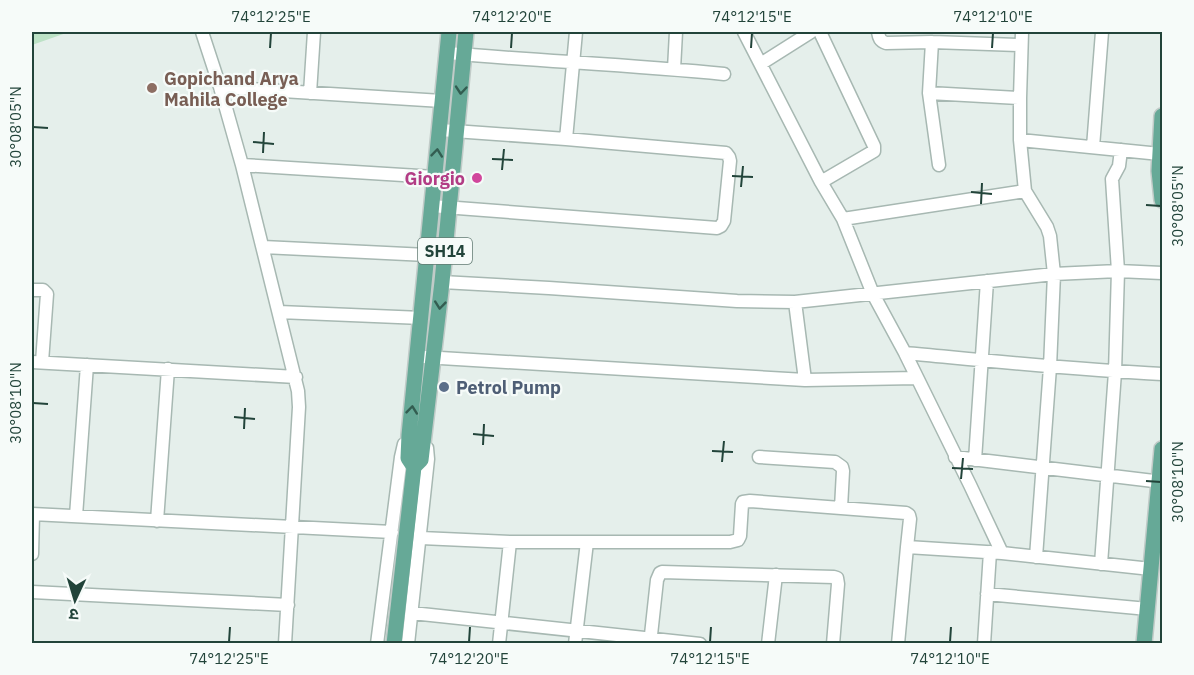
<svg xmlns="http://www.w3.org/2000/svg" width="1194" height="675" viewBox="0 0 1194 675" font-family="'IBM Plex Sans','Noto Sans Devanagari',sans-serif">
	<rect width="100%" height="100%" fill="#e5efeb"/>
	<path fill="#bce2c6" d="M32 32H69L32 45Z"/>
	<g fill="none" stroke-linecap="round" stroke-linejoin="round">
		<defs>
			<path id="minor" d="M202 32 220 87 242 165 298 391 299 407 285 644
				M744 32 821 182 843 219 873 294 905 353 970 485 1002 553 1151 569
				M820 32 874 146V151L821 182
				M878 32C879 38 880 41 886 43L932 42 1021 45
				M1022 32 1020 98V140L1025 191 1047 227 1050 236 1054 274 1050 367 1036 557
				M447 53C539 61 632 65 724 74
				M762 63 811 32
				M674 69 676 32
				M220 87 442 101
				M310 93 314 32
				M929 93 932 42
				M566 139 576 32
				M1020 140 1160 154
				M1093 147 1102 32
				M242 165 435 177
				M939 165 929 93 1020 98
				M431 206 717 228 721 226 724 221 730 161 729 157 726 153 566 139 440 130
				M843 219 1025 191
				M263 247 427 255
				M442 282 549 288 737 301 795 302 1054 274 1118 271 1162 273
				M32 290H43L47 294 42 362
				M795 302 805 380
				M279 312 422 318
				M905 353C991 361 1076 370 1162 374
				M424 357 805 380 917 378
				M32 362 296 377
				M759 457 835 462 842 467 843 471 841 508
				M955 457 1162 482
				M975 460 987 281
				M32 514 392 532
				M76 516 87 365
				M157 521 168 369
				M421 538 510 542H730L738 540 740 536 742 504 743 502 750 501 906 513 909 515 910 519 907 547
				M32 554 33 514
				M1101 564 1115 372 1118 271 1112 179 1119 166 1121 150
				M32 592 288 605
				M987 594 1148 609
				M412 613 700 644
				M377 644 401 457 404 444
				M408 644 428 459 427 448
				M499 644 510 542
				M575 644 587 542
				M650 644 657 580 660 573 662 572 834 577 837 578 838 584 833 644
				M768 644 776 575
				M898 644 907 547 1002 553
				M984 644 990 552"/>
			<path id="major" d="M1162 116 1159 171 1162 200
				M414 467 421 460 442 282 466 32
				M394 644 414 467 408 458 409 435 449 32
				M1144 644 1162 449"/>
		</defs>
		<use href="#minor" stroke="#a7b8b2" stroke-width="15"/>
		<use href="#major" stroke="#c1cbc8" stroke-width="18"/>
		<use href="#minor" stroke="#fff" stroke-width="12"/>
		<use href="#major" stroke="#66a997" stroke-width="15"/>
	</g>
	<defs><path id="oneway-chevron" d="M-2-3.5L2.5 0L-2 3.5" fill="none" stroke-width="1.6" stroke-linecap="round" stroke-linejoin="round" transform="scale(1.5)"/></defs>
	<g stroke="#335d51">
		<use href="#oneway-chevron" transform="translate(461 90) rotate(95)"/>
		<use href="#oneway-chevron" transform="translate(437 153) rotate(-84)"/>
		<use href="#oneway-chevron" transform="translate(440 305) rotate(96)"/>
		<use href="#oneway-chevron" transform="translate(412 410) rotate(-84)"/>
	</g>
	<path fill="none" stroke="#22443a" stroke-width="2" d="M270 48 271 33M511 48 512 33M751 48 752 33M992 48 993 33M33 127 48 128M253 142 274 144M263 153 264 132M492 159 513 160M502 170 504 149M732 176 753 177M741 187 743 166M971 192 992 194M981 204 982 183M1146 205 1161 206M33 403 48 404M234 417 255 419M244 429 245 408M473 434 494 436M483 445 484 424M712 451 733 452M722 462 724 441M952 468 973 469M961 479 963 458M1146 481 1161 482M229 642 230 627M469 642 470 627M710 642 711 627M950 642 951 627"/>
	<circle fill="#8d6e63" stroke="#f6fbf9" stroke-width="2" cx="152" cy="88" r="6"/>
	<circle fill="#d1479c" stroke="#f6fbf9" stroke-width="2" cx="477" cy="178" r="6"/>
	<circle fill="#5c6f8a" stroke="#f6fbf9" stroke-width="2" cx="444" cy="387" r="6"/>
	<g text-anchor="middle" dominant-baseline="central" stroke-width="4.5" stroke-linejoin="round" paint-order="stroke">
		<rect fill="#f6fbf9" stroke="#627b73" stroke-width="1.5" x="418" y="238" width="54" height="26" rx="4.5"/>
		<g font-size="16" font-weight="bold" fill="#22443a">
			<text x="445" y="251">SH14</text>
		</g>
		<g font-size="18" font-weight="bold" fill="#785e54" stroke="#f6fbf9" text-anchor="start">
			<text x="164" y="78">Gopichand Arya<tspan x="164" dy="21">Mahila College</tspan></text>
		</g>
		<g font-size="18" font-weight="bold" fill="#b23c85" stroke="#f6fbf9" text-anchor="end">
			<text x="465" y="178">Giorgio</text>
		</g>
		<g font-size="18" font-weight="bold" fill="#4e5e75" stroke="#f6fbf9" text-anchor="start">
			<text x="456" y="387">Petrol Pump</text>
		</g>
	</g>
	<rect width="1194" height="675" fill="none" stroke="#f6fbf9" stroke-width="66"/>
	<g transform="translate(75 600) rotate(184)" stroke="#f6fbf9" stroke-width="4.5" paint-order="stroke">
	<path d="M0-4.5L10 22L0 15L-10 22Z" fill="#22443a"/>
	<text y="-9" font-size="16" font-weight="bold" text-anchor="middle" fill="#22443a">उ</text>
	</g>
	<rect x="33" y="33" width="1128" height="609" fill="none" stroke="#22443a" stroke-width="2"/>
	<g font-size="15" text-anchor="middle" fill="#22443a">
		<text x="271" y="22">74°12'25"E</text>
		<text x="512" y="22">74°12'20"E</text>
		<text x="752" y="22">74°12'15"E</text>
		<text x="993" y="22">74°12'10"E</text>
		<text transform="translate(16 127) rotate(-90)" y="5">30°08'05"N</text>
		<text transform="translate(1178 206) rotate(-90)" y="5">30°08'05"N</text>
		<text transform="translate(16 403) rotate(-90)" y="5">30°08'10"N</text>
		<text transform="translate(1178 482) rotate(-90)" y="5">30°08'10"N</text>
		<text x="229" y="664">74°12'25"E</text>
		<text x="469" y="664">74°12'20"E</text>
		<text x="710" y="664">74°12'15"E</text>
		<text x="950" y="664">74°12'10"E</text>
	</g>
</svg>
